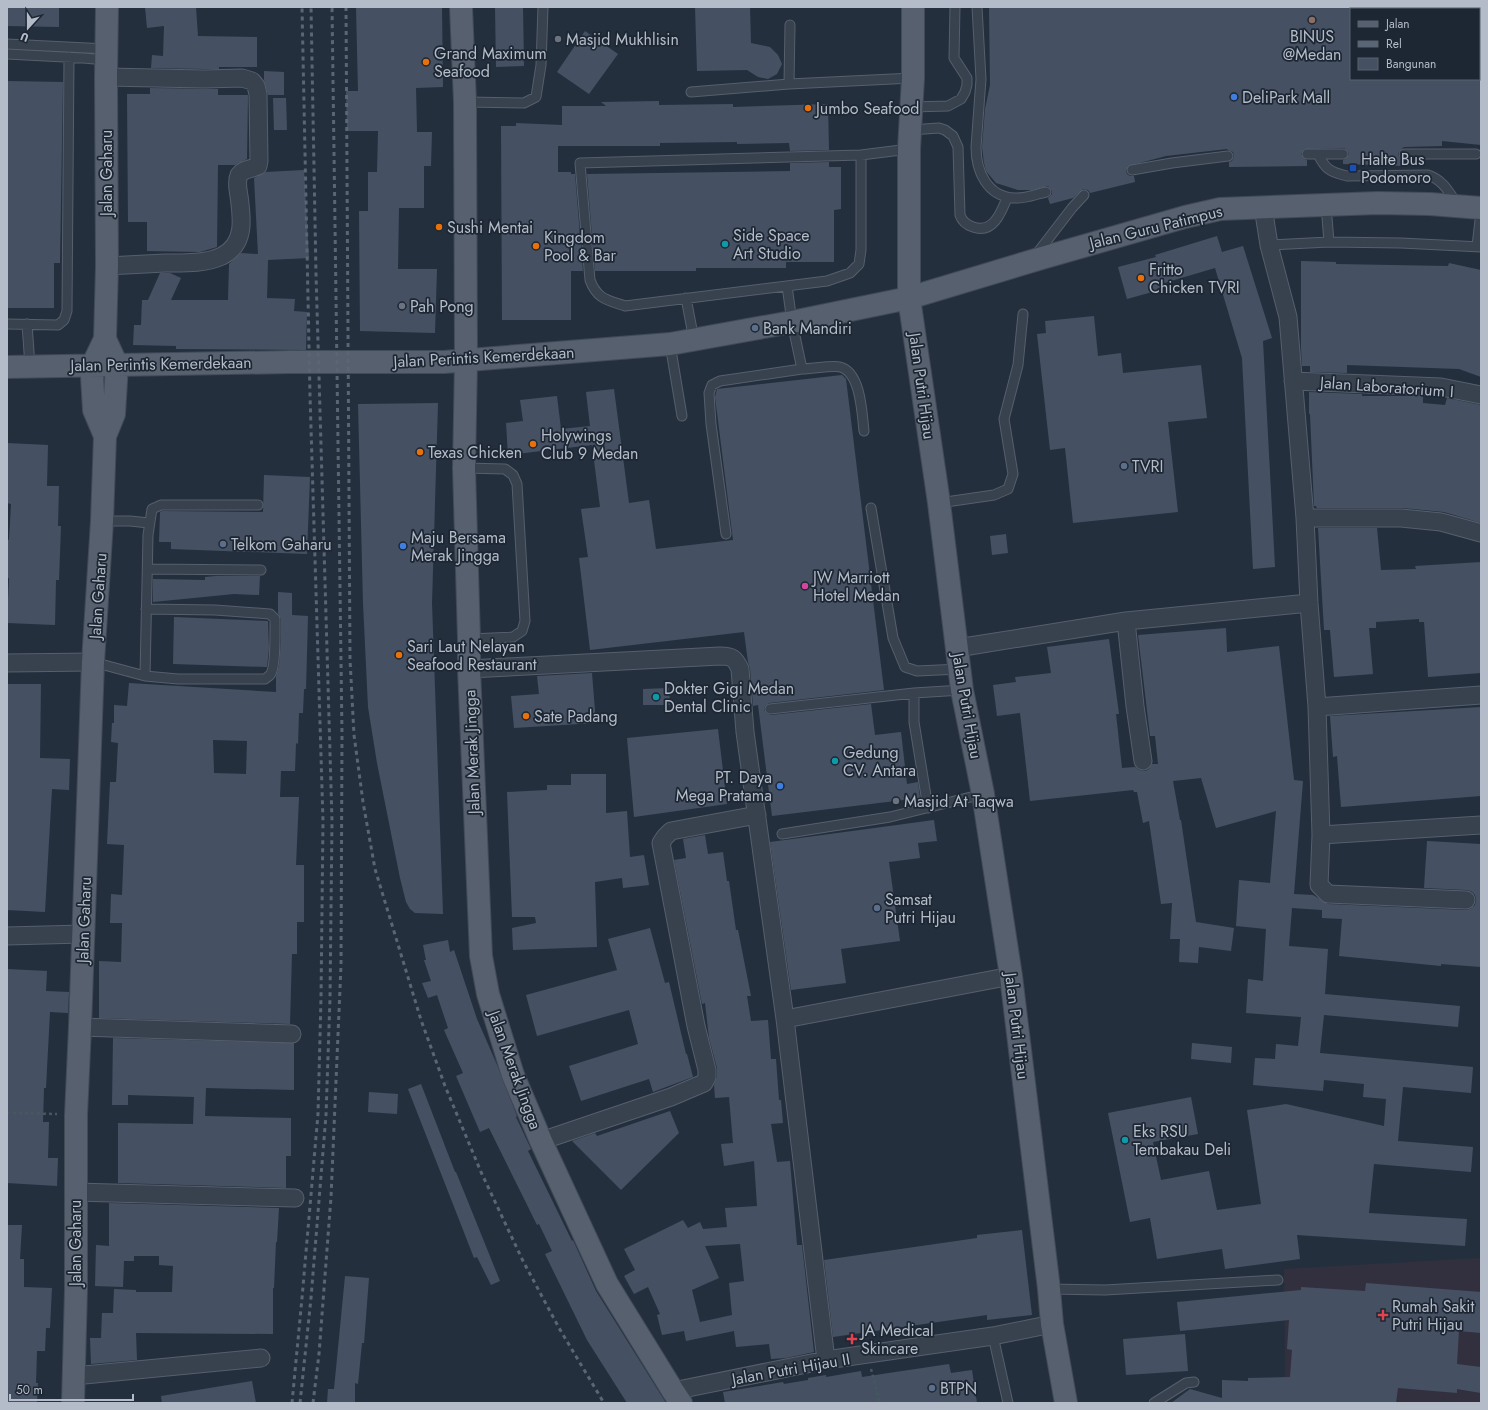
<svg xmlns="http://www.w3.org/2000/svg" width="1488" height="1410" viewBox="0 0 1488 1410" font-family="Jost,sans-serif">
	<rect width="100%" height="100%" fill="#242f3e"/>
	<path fill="#32303f" d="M1481 1258V1403H1284L1285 1362 1284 1269Z"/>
	<path fill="#455162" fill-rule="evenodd" d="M7 7H59V27L7 26Z
		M145 7H196L198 36 257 37V67H219V69H205L151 68 152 55 163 56 164 26 147 28Z
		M356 7H442L443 87 416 88 417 132H432L431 166H424V208H399L398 269H437L435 333 360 331 359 211H368V172H377L378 131H347L346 91H358Z
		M495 7H523L524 66 496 67Z
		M695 7H750L751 43 770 47 778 55 782 64 777 74 768 79 758 77 747 70 697 71Z
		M989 7H1351V79H1481V145L1442 141V146L1404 147 1399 151 1398 154 1399 157 1404 160V166L1343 164V160L1346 159 1349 154 1348 151 1344 148 1304 149 1301 154 1304 159 1307 160V166L1229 167V162L1232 161 1234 156 1233 152 1228 150 1227 149 1166 156 1128 166 1126 171 1127 174 1130 176H1134L1135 182 1090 193 1088 190 1083 189 1073 198 1050 204 1048 198 1052 194V191L1048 186 1032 190H1018L996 183 986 171 984 163 982 147 985 109 990 85Z
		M585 31 618 54 589 94 557 72Z
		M264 71 284 72V95H268L264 80Z
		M7 81 63 82 60 263H54V308H7Z
		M150 88 218 89V95H248L247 159 235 165H218L217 247 200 252 147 251V222H128L127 94H150Z
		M273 98H286L287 130H274Z
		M659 101V105L733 104V107L828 104 829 150 790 151 789 143 737 144V142L660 143V146H558V172H571V174H575L583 271H571V320H502L501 126H516V123L562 125V106H606L601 102Z
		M829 162V167H841V209L834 210V262H786V268H696V271H595L587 174 790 171V163Z
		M304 170 309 258 268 260 267 298 295 299 294 311 307 312 306 350 176 349V346L133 345 134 325H141L142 300H148L160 273H170L181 278 171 300H228L229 264 241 253 258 254 254 178 266 172Z
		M1217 236 1222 252 1243 246 1272 338 1263 341 1275 567 1253 569 1242 358 1215 268 1161 284 1163 289 1127 299 1118 267 1156 257 1155 255Z
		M1301 261 1336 262V264L1448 266 1449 263 1481 270V377L1459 369 1347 365V373L1310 372V366H1302L1301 348Z
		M1094 316 1098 356 1121 353 1123 373 1201 365 1207 418 1168 422 1178 512 1073 523 1065 448 1050 450 1037 334 1046 333 1045 321Z
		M842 375 846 379 884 690 769 703 765 706 764 710 767 714 771 715 871 704 875 735 901 732 907 784 918 782 920 798 772 816 758 705 753 706 750 668 748 662 744 632 590 650 579 558 588 557 581 509 600 507 592 445 508 455 506 423 523 421 520 400 557 396 561 429 590 426 586 392 614 389 629 503 649 500 656 549 733 540 715 397 717 389Z
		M1309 392 1362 394V396H1423V403L1445 405 1447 398 1481 405V523L1444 512 1402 508H1317L1316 506H1314L1310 414H1309Z
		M438 403 432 603 443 914 415 913 410 909 406 902 400 878 377 763 368 707 363 603 358 404Z
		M7 443 48 445 47 486H59L58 526H61L59 580H56L55 625 7 623 9 578H7V539L9 540 11 504 7 503Z
		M264 475 310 477 307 554 171 549V542H159L160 512 162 511 263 512Z
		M1318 528H1377L1381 570 1416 569 1415 566 1481 562V673L1428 677 1424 622H1419V619L1376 622V628H1369L1373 674 1334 677 1330 630H1324Z
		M1006 534 1008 553 992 555 990 536Z
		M216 576H260L259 595 234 594 153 602V579L205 580V577Z
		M278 592 292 593V615L308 616 306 689H304L303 713H299L298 744 296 743 295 771H281L280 797H299L296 865H304V922H297V954H292L290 1024 99 1018V961L121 962 122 923H110L111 894 122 895 124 845 107 844 110 782H116L118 743 111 742 112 723H114V705L127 706 129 683 276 692V676L279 666 281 640V619L278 613ZM213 740 247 741 246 774 214 773Z
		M174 617 268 621 269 648 267 667 173 664Z
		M1226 628 1227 652 1279 646 1294 780 1303 781 1294 894 1313 895 1328 904 1466 910 1470 909 1475 905 1476 900 1475 895 1471 891 1466 890 1424 888 1427 841 1481 844V967L1441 964V966L1339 956 1342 919 1322 918V910L1292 908 1289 946 1328 949 1325 994 1460 1006 1458 1027 1324 1015 1320 1053 1473 1067 1471 1093 1403 1087 1398 1141 1473 1147 1471 1172 1374 1164 1369 1213 1467 1219 1465 1246 1297 1235 1300 1259 1225 1269 1222 1249 1157 1259 1150 1218 1130 1222 1108 1113 1191 1097 1198 1134 1153 1142 1161 1180 1209 1171 1217 1210 1261 1204 1247 1110 1286 1104 1384 1126 1386 1099 1363 1097 1364 1084 1324 1080 1323 1091 1253 1085 1255 1058 1275 1059 1276 1044 1298 1046 1301 1017 1246 1013 1248 979 1263 981 1266 929 1236 926 1239 880 1270 883 1276 811 1216 828 1201 778 1173 781 1180 820H1181L1196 922 1234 928 1231 951 1199 947 1198 963 1179 962 1180 939H1170L1172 903 1161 904 1149 821 1143 823 1137 792H1134L1133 790 1030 801 1020 713 997 716 993 685 1016 682 1015 677 1051 673 1047 647 1109 639 1119 714H1116L1122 768 1135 767 1139 770 1145 771 1149 769 1152 764H1158L1155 736H1150L1138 635Z
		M592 673 596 723 514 728 511 696 539 694 537 676Z
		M7 684H41L40 758 70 759 69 790 52 789 45 912 7 910Z
		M669 688 670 705H643V689Z
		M1481 707V796L1341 807 1337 756 1333 757 1330 716Z
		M718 729 727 804 634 817 627 738Z
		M571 774H606V813L627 811 630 857 644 855 649 885 623 888 622 878 595 882 597 947 513 950 512 928 536 923 535 917H512L507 792 547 790V785H571Z
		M934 820 937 841 918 843 920 858 889 862 900 941 841 949 846 983 791 990 770 842Z
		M705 835 708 854 723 852 727 881H729L736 930H738L751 996H747L751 1021 768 1020 771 1059H776L779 1100H781L783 1123 771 1124 777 1162 790 1161 797 1245H802L814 1352 786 1358 771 1359 769 1344 736 1347 734 1331 686 1341 684 1331 662 1335 657 1315 660 1314 648 1287 634 1294 624 1276 635 1270 624 1249 683 1220 688 1228 700 1222 703 1229 727 1227 725 1208 757 1206 754 1161 724 1166 721 1144 733 1143 729 1097 715 1098 714 1085 717 1077V1068L709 1038 705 1003 702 1004 674 860 686 858 683 839ZM740 1244 744 1281 729 1283 732 1315 700 1322 692 1290 719 1278 705 1246Z
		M650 928 665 983 669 982 686 1054H687L693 1077 653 1092 649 1079 581 1101 569 1066 638 1044 629 1010 537 1036 526 995 617 970 608 939Z
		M448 940 450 952 454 950 477 1019 498 1067 517 1116 516 1117 531 1149 528 1151 572 1241 573 1240 596 1291 666 1403H627L587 1340 545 1254 552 1251 539 1224 537 1225 489 1128 480 1132 456 1076 463 1073 444 1030 448 1028 437 995 428 998 422 983 431 981 424 960H426L423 945Z
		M7 969 47 971 46 991 69 992 68 1013 50 1012 46 1088H44L43 1122H49L48 1158H58L57 1186 7 1183Z
		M113 1038 294 1043V1090L206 1088 205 1116 291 1118V1156H286V1188L118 1183V1123L193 1124 194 1097 128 1095V1105H112Z
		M1192 1043 1232 1047 1231 1063 1191 1059Z
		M421 1084 455 1172H456L500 1281 491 1285 477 1257 474 1258 408 1089Z
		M369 1092 398 1094 397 1114 368 1112Z
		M670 1111 679 1133 621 1190 572 1141 595 1133 597 1136Z
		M109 1203 279 1208 277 1242H276L274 1288H273V1334L136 1333 137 1360 91 1364 90 1338H101L102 1313H113L114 1289 136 1290V1292H172L173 1266 159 1265V1256H134V1261H124L123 1287 95 1286 96 1245 109 1246Z
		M7 1225H22L20 1259H24V1287L52 1288 50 1328H46L45 1351H37L36 1383H38L37 1403 7 1402Z
		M1022 1230 1032 1315 987 1320V1315L833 1337 824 1260 977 1238V1235Z
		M345 1276 369 1278 364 1343H362L358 1384 355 1383V1403H327L328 1389H334Z
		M1366 1283 1481 1292V1333L1459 1331 1457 1364 1481 1367V1393L1457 1389V1393L1398 1388 1396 1403H1171L1190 1389 1222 1398V1380L1248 1381V1378L1290 1377 1292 1350 1287 1349 1289 1320 1180 1331 1177 1302 1301 1290V1287L1365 1291Z
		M1185 1334 1188 1371 1126 1375 1123 1339Z
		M949 1364 951 1373 972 1370 977 1403H725L723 1392 783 1382 784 1384 808 1380V1378L826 1375V1377L861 1371 862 1377Z
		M252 1381 256 1403H162L161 1396Z"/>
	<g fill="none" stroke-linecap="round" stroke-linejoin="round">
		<defs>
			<path id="service" d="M977 7 981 79 976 147C976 171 987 197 1015 198 1025 199 1036 194 1046 192
				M7 44 107 49
				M7 54 83 58 107 60
				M789 84 790 25
				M691 92 789 84 913 78
				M465 102 524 103 536 97 541 65 543 7
				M911 107 948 106 961 99 965 92 967 85V78L954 58 955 7
				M910 130 939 128 945 130 953 136 958 147 960 215C962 221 967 225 973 227 993 234 1001 213 1007 198
				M1307 154H1343
				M1318 154C1325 169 1330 172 1347 176L1428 175C1443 180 1449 192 1457 204
				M1404 154H1476
				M861 155V250L859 264 850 273 827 281 625 306C607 300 597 299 590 280L580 163 861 155 909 149
				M1132 170 1172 163 1228 156
				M1326 205 1329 242
				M1269 245 1329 242 1401 243 1481 247
				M1477 246 1481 212
				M1035 256 1072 208 1084 195
				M787 286 792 322 802 369C812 369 832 365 840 367 861 372 862 414 864 431
				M686 298 694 340
				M7 324 58 325 64 320 67 311 69 57
				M27 324 30 366
				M670 344 682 416
				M464 468 505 469 513 475 517 484 525 621 522 631 513 637 469 639
				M939 503 994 495 1008 489 1013 474 1004 419 1018 365 1023 314
				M871 508 893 638 905 667 917 671 960 669
				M102 521H130L149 523
				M726 534 711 424 709 393 712 385 720 381 802 369
				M148 569 261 570
				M93 662 145 676 148 535 152 509 161 505H258
				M145 676 178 679H265C266 678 268 677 270 675 276 668 275 630 275 619L270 614 215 610 146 609
				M770 709 914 693
				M928 808 914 722V693L962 690
				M782 834 890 817 983 794
				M1049 1289 1105 1290 1278 1280
				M993 1336 1008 1403
				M1154 1403 1186 1383 1194 1382"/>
			<path id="minor" d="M106 77 205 79 242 78 252 81 256 86 258 94 259 161 258 166C252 169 243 169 239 175 236 182 238 190 239 196 242 218 246 244 222 256 205 264 183 263 165 263 146 264 126 265 107 266
				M1263 207 1269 245 1288 317 1305 518 1309 603 1317 707 1321 835 1319 885 1328 894 1466 900
				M1293 381 1441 387 1481 395
				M1305 518H1401L1441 522 1481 533
				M1126 621 1135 706 1143 761
				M957 648 1126 621 1309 603
				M7 663 93 662
				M469 669 720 656C732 656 735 658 740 669L745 732 785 1019 826 1360
				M1317 707 1481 695
				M1321 835 1481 825
				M7 936 83 934
				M785 1019 1011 976
				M80 1027 292 1034
				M541 1141 671 1097 704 1083 707 1077V1070L696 1026 661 843 665 837 671 831 757 815
				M75 1192 295 1198
				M74 1376 261 1358
				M673 1391 826 1360 993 1336 1052 1324"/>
			<path id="primary" d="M461 7 465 102 466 361 464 468 469 639V669L481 956 488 994 513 1075 541 1141 607 1284 673 1391 681 1403
				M913 7V78L909 149V298L939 503 962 690 983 794 1011 976 1049 1289 1052 1324 1066 1403
				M7 367 290 362H444L670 344 792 322 909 298 1042 258 1185 217 1220 209 1378 203 1430 204 1481 208
				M105 436 94 410 92 377 93 364 105 339 107 266 106 77 107 7
				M73 1403 76 1289V1115L80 1027 93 662 102 521 105 436 114 414 117 365 105 339"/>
		</defs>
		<use href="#service" stroke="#565f6c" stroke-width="11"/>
		<use href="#minor" stroke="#565f6c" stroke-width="19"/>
		<use href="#primary" stroke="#414a57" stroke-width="24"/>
		<path stroke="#44595c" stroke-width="2.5" stroke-dasharray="3 3" stroke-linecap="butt" d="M7 1113 57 1114
			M871 1369 880 1403"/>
		<use href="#service" stroke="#38414e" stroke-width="9"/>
		<use href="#minor" stroke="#38414e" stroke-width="17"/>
		<use href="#primary" stroke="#56606e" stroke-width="22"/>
		<path stroke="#5a6575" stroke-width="3" stroke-dasharray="4 4" stroke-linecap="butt" d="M346 7 350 659 354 735 363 802 375 869 421 1020 445 1086 481 1172 523 1261 559 1328 604 1403
			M292 1403 302 1298 318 1114 321 998 323 821 310 395 302 7
			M300 1403 311 1298 326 1115 330 998 332 821 316 274 311 7
			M313 1403 319 1354 331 1197 341 965 342 734 332 7"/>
	</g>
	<circle fill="#8d6e63" stroke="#1d2633" stroke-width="1.5" cx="1312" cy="20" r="4"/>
	<g fill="#6b7280" stroke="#1d2633" stroke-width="1.5">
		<circle cx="558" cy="39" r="4"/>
		<circle cx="402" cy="306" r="4"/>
		<circle cx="896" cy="801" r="4"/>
	</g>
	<g fill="#e8710a" stroke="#1d2633" stroke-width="1.5">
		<circle cx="426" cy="62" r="4"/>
		<circle cx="808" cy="108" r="4"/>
		<circle cx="439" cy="227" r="4"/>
		<circle cx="536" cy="246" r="4"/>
		<circle cx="1141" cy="278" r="4"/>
		<circle cx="533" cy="444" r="4"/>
		<circle cx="420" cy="452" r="4"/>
		<circle cx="399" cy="655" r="4"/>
		<circle cx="526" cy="716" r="4"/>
	</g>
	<g fill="#3f7fe0" stroke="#1d2633" stroke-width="1.5">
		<circle cx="1234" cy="97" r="4"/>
		<circle cx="403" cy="546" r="4"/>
		<circle cx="780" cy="786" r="4"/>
	</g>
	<rect fill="#1a4fb4" stroke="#1d2633" stroke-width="1.5" x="1349" y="164" width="8" height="8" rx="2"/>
	<g fill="#0f9aa8" stroke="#1d2633" stroke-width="1.5">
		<circle cx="725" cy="244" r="4"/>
		<circle cx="656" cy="697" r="4"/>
		<circle cx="835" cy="761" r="4"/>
		<circle cx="1125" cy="1140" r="4"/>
	</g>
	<g fill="#5c6f8a" stroke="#1d2633" stroke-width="1.5">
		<circle cx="755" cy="328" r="4"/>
		<circle cx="1124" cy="466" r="4"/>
		<circle cx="223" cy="544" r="4"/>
		<circle cx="877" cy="908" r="4"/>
		<circle cx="932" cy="1388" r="4"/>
	</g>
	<circle fill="#d1479c" stroke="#1d2633" stroke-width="1.5" cx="805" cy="586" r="4"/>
	<g fill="#e0444e" stroke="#1d2633" stroke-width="1.5">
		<path d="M1381 1309h4v4h4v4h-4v4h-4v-4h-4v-4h4z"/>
		<path d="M850 1333h4v4h4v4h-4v4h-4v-4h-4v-4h4z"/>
	</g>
	<g text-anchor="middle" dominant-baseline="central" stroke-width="3.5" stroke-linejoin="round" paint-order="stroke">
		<g font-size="16" fill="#b4bcc9" stroke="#1d2633" text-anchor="start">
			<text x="1312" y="36" text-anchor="middle">BINUS<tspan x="1312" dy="18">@Medan</tspan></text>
			<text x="566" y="39">Masjid Mukhlisin</text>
			<text x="434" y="53">Grand Maximum<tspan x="434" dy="18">Seafood</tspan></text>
			<text x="1242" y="97">DeliPark Mall</text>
			<text x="816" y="108">Jumbo Seafood</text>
			<text x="1361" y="159">Halte Bus<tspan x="1361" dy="18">Podomoro</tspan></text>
			<text x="447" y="227">Sushi Mentai</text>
			<text x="733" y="235">Side Space<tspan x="733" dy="18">Art Studio</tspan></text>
			<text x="544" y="237">Kingdom<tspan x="544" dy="18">Pool &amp; Bar</tspan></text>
			<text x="1149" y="269">Fritto<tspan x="1149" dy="18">Chicken TVRI</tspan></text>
			<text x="410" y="306">Pah Pong</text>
			<text x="763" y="328">Bank Mandiri</text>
			<text x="541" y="435">Holywings<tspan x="541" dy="18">Club 9 Medan</tspan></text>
			<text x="428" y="452">Texas Chicken</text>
			<text x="1132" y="466">TVRI</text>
			<text x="411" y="537">Maju Bersama<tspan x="411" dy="18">Merak Jingga</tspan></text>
			<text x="231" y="544">Telkom Gaharu</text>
			<text x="813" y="577">JW Marriott<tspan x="813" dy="18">Hotel Medan</tspan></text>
			<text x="407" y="646">Sari Laut Nelayan<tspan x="407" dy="18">Seafood Restaurant</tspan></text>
			<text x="664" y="688">Dokter Gigi Medan<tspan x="664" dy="18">Dental Clinic</tspan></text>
			<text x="534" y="716">Sate Padang</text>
			<text x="843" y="752">Gedung<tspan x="843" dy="18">CV. Antara</tspan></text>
			<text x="772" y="777" text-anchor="end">PT. Daya<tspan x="772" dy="18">Mega Pratama</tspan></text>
			<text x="904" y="801">Masjid At Taqwa</text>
			<text x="885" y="899">Samsat<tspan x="885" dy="18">Putri Hijau</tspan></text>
			<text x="1133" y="1131">Eks RSU<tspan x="1133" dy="18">Tembakau Deli</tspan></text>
			<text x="1392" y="1306">Rumah Sakit<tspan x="1392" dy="18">Putri Hijau</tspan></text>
			<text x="861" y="1330">JA Medical<tspan x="861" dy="18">Skincare</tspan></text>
			<text x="940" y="1388">BTPN</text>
		</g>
		<g font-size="16" fill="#b4bcc9" stroke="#1d2633">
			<text transform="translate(106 173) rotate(-90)">Jalan Gaharu</text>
			<text transform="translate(1156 227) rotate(-14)">Jalan Guru Patimpus</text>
			<text transform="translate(484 357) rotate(-3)">Jalan Perintis Kemerdekaan</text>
			<text transform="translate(161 364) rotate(-1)">Jalan Perintis Kemerdekaan</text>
			<text transform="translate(922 386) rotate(82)">Jalan Putri Hijau</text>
			<text transform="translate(1387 387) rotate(4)">Jalan Laboratorium I</text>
			<text transform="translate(98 596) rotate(-86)">Jalan Gaharu</text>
			<text transform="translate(967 706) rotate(80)">Jalan Putri Hijau</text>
			<text transform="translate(472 752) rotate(-92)">Jalan Merak Jingga</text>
			<text transform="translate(84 920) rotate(-88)">Jalan Gaharu</text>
			<text transform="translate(1017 1026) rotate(83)">Jalan Putri Hijau</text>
			<text transform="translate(515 1070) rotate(70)">Jalan Merak Jingga</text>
			<text transform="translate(75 1243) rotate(-90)">Jalan Gaharu</text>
			<text transform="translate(791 1369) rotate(-10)">Jalan Putri Hijau II</text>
		</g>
	</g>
	<rect width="1488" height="1410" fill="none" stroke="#b4bcc9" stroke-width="16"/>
	<rect x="1350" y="8" width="130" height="72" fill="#1d2633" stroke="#59626f"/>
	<rect x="1358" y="21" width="20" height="6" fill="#56606e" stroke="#59626f"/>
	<text x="1386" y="28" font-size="12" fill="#b4bcc9">Jalan</text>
	<rect x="1358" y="41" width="20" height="6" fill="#5a6575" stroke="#59626f"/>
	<text x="1386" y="48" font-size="12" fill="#b4bcc9">Rel</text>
	<rect x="1358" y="58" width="20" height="12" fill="#455162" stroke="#59626f"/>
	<text x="1386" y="68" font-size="12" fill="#b4bcc9">Bangunan</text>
	<g transform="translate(28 28) rotate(201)" stroke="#1d2633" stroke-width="3" paint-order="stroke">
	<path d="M0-3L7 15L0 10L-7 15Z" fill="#b4bcc9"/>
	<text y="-6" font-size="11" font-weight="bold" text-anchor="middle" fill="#b4bcc9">U</text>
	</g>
	<path d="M10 1394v6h123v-6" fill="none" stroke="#b4bcc9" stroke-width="2"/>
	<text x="16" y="1394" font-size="12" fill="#b4bcc9" stroke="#1d2633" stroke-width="3" paint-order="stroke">50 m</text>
</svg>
